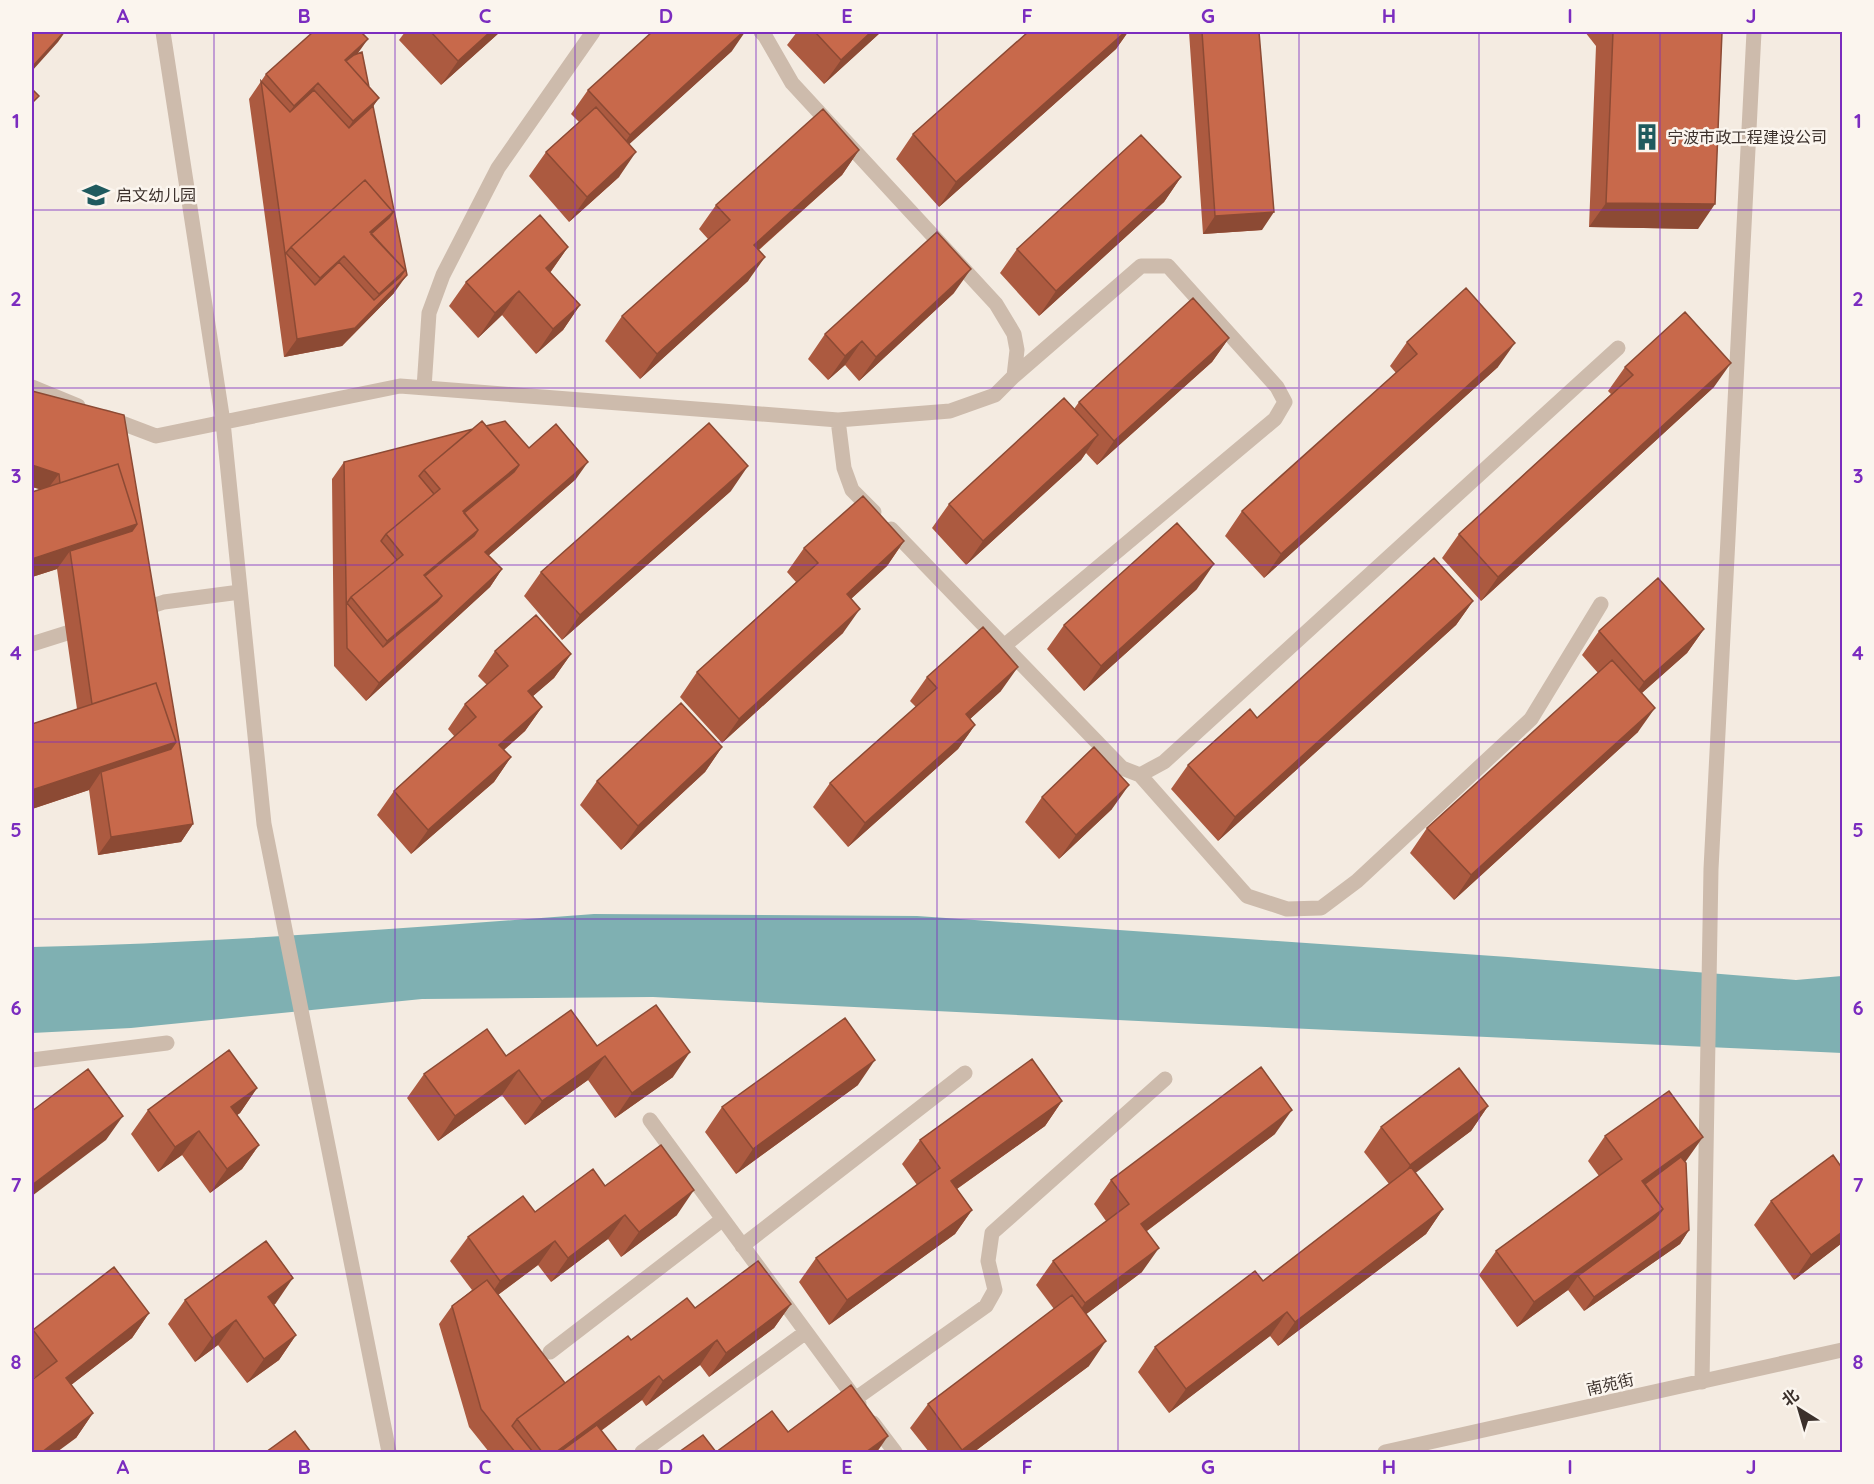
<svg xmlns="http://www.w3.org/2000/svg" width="1874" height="1484" viewBox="0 0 1874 1484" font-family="Quicksand,'Noto Sans SC',sans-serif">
	<rect width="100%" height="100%" fill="#f4ebe1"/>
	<path fill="#7fb0b2" d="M594 914 917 916 1508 957 1796 980 1842 976V1053L1199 1024 653 997 422 999 131 1028 32 1033V947C219 943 406 928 594 914Z"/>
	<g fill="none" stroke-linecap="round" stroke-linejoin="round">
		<path stroke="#cdbbac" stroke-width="15" d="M163 32 223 422 264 824 389 1452
			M32 387 78 406
			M424 388 429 313 443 275 498 168 593 32
			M106 417 156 436 400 386 838 420 950 411 995 395 1014 376 1017 350 1014 334 996 304 792 83 765 36 761 32
			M838 420 844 468 852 490 874 512
			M891 529 1122 768 1140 775 1164 762 1618 348
			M137 611 164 602 240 592
			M32 644 86 627
			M1004 646 1275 419 1285 402 1277 387 1168 266H1141L1014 376
			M1140 775 1247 896 1287 909 1321 908 1357 881 1531 719 1601 604
			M32 1060 167 1043
			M650 1120 859 1404
			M742 1246 965 1073
			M550 1352 723 1219
			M1702 1382 1711 869 1754 32
			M855 1399 986 1306 995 1290 988 1261 992 1233 1165 1079
			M873 1423 895 1452
			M642 1452 806 1332
			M1385 1452 1842 1350"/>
	</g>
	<path fill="#ac5a40" d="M405 32H500L441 85 399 40Z
		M797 32H881L824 84 787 45Z
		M1028 32H1128L1116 49 939 207 896 159 913 134Z
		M1189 32H1259L1262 230 1203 234Z
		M1585 32H1722L1698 229 1589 227 1596 46Z
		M732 51 629 144 619 177 569 222 529 176 546 152 579 122 571 114 588 90Z
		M358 53 369 87 379 98 373 106 394 293 342 346 284 357 249 99 266 74Z
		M859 150 842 175 759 250 748 281 640 379 605 341 622 316 708 239 699 229 716 205Z
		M1181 177 1164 202 1039 316 1000 273 1017 249Z
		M568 247 550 273 580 305 563 330 536 354 502 315 478 338 449 306 466 282Z
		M954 293 859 381 845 365 828 380 808 359 825 334Z
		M1229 338 1212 362 1097 465 1086 453 1081 460 966 565 932 528 949 504 1074 409 1079 402Z
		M1407 342 1498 367 1264 578 1225 536 1242 511 1396 373 1390 366Z
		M1625 367 1714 387 1481 601 1442 558 1459 534 1611 394 1608 391Z
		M32 391 193 824 181 842 98 855 89 790 32 809V724L77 709 57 569 32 577V492L40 489 32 487Z
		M486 426 529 448 576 479 488 556 502 569 490 587 366 701 334 666 332 479 344 462Z
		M731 491 562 640 524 596 541 572Z
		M904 541 887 566 851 599 843 633 722 743 680 697 697 672 796 582 787 572 804 548Z
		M1197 589 1084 691 1047 649 1064 625Z
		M1473 601 1456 625 1218 841 1171 789 1188 765Z
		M1704 629 1687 653 1642 693 1638 732 1454 900 1410 853 1427 828 1598 673 1582 655 1599 631Z
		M495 651 571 654 554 678 533 696 542 707 525 731 504 750 511 757 494 782 411 854 377 815 394 791 455 737 448 729 465 704 487 685 478 676Z
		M927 677 1001 691 970 719 975 725 958 749 848 847 813 807 830 783 916 707 910 701Z
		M722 747 705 772 621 850 580 805 597 781Z
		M1042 797 1112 809 1059 859 1025 822Z
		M597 1046 673 1077 615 1118 588 1080 525 1125 502 1095 438 1141 407 1098 424 1074 506 1056Z
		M858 1085 736 1174 705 1132 722 1107Z
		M257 1088 240 1113 237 1115 259 1145 242 1169 210 1193 182 1155 158 1172 131 1134 148 1110Z
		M1062 1101 1045 1126 957 1189 972 1210 955 1234 829 1325 799 1282 816 1258 917 1185 902 1164 920 1140Z
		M1488 1106 1471 1131 1415 1172 1443 1209 1426 1234 1278 1346 1270 1336 1169 1413 1138 1372 1155 1347 1263 1281 1389 1184 1364 1152 1381 1127Z
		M1275 1134 1147 1231 1142 1272 1086 1314 1089 1366 974 1452H929L910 1428 928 1404 1054 1309 1036 1285 1053 1261 1106 1221 1094 1204 1111 1180Z
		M1605 1136 1685 1162 1689 1230 1680 1244 1584 1311 1568 1290 1517 1327 1479 1275 1496 1251 1599 1176 1588 1161Z
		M605 1186 677 1215 621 1257 608 1239 551 1282 538 1265 498 1295 565 1383 631 1340 695 1308 791 1304 774 1328 709 1377 700 1365 646 1406 642 1400 601 1431 618 1452H489L469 1427 439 1324 452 1306 472 1290 450 1261 468 1237Z
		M1771 1201 1842 1243 1794 1280 1754 1225Z
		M185 1300 276 1303 274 1305 296 1335 279 1360 247 1383 218 1345 195 1362 168 1324Z
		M149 1313 132 1338 71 1385 93 1413 76 1438 32 1374V1332L33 1330Z"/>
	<path fill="#8c4a34" d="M64 32H65L58 42 32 71V67Z
		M490 32H500L441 85 458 61Z
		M743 32H745L732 51 613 159 630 135Z
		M871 32H881L824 84 841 60Z
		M1125 32H1128L1116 49 939 207 956 182Z
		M368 39 351 63 343 70 345 60Z
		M318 83 301 108 277 130 294 106Z
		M379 98 362 122 336 146 353 121Z
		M859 150 842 175 737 269 754 245Z
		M636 152 619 177 569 222 587 197Z
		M1181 177 1164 202 1039 316 1056 291Z
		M1606 203 1715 204 1698 229 1589 227Z
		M393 212 376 236 370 232Z
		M1274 212 1262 230 1203 234 1215 216Z
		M568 247 551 271 529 292 546 268Z
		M344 256 326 280 302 302 320 278Z
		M765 257 748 281 640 379 657 354Z
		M971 269 954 293 859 381 876 357Z
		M405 270 387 294 362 318 379 294Z
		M407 275 394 293 342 346 284 357 297 339 355 328Z
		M519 291 502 315 478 338 495 313Z
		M580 305 563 330 536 354 553 329Z
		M1229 338 1212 362 1097 465 1114 441Z
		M862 341 845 365 828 380 845 356Z
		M1515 343 1498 367 1264 578 1281 554Z
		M1731 363 1714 387 1481 601 1498 577Z
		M1098 435 1081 460 966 565 983 541Z
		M588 462 576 479 472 570 485 552Z
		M32 465 59 474 46 491 32 487Z
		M519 465 502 490 462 522 463 511Z
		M748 466 731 491 562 640 580 615Z
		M137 524 120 549 70 551 57 569 32 577V559Z
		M478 530 461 554 419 581 424 575Z
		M904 541 887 566 830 618 847 594Z
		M1214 564 1197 589 1084 691 1101 666Z
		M502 569 490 587 366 701 379 683Z
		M442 596 424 620 370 665 387 641Z
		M1473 601 1456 625 1218 841 1235 817Z
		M860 609 843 633 722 743 739 719Z
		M1704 629 1687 653 1627 706 1644 682Z
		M571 654 554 678 511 715 528 691Z
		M1018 667 1001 691 949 738 966 714Z
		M542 707 525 731 482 769 499 745Z
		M1655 708 1638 732 1454 900 1471 875Z
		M975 725 958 749 848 847 865 823Z
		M176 742 159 767 101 772 89 790 32 809V790Z
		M722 747 705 772 621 850 638 826Z
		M511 757 494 782 411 854 428 830Z
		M1129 785 1112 809 1059 859 1076 835Z
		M193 824 181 842 98 855 111 837Z
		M690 1052 673 1077 615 1118 632 1093Z
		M605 1056 588 1080 525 1125 542 1101Z
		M875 1060 858 1085 736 1174 753 1149Z
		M519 1070 502 1095 438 1141 455 1116Z
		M257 1088 240 1113 214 1131 231 1107Z
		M1062 1101 1045 1126 934 1205 951 1181Z
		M1488 1106 1471 1131 1393 1190 1410 1165Z
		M1292 1110 1275 1134 1124 1248 1141 1224Z
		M123 1116 106 1140 32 1196V1185Z
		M199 1131 182 1155 158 1172 175 1147Z
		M1703 1137 1686 1161 1638 1196 1642 1181Z
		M259 1145 242 1169 210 1193 227 1169Z
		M694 1190 677 1215 621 1257 639 1232Z
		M1443 1209 1426 1234 1278 1346 1295 1322Z
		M1663 1209 1646 1233 1578 1276 1568 1290 1517 1327 1534 1302Z
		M972 1210 955 1234 829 1325 847 1300Z
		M625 1215 608 1239 551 1282 568 1258Z
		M1689 1230 1680 1244 1584 1311 1594 1297Z
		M1842 1232V1243L1794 1280 1811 1255Z
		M555 1241 538 1265 483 1306 500 1281Z
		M1159 1248 1142 1272 1068 1328 1085 1303Z
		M293 1278 276 1303 251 1322 268 1297Z
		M791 1304 774 1328 709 1377 726 1353Z
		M1287 1312 1270 1336 1169 1413 1186 1389Z
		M149 1313 132 1338 49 1402 66 1378Z
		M236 1320 218 1345 195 1362 212 1338Z
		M296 1335 279 1360 247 1383 264 1359Z
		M717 1340 700 1365 646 1406 663 1381Z
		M1106 1341 1089 1366 974 1452H960L962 1450Z
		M659 1376 642 1400 572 1452H556Z
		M93 1413 76 1438 57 1452H42Z
		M888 1436 877 1452H866Z"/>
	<path fill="#c8694b" stroke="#8c4a34" stroke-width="1.5" fill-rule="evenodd" d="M32 32H64L32 67Z
		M313 32H361L368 39 345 60 379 98 353 121 318 83 294 106 266 74Z
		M431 32H490L458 61Z
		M652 32H743L630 135 588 90Z
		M815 32H871L841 60Z
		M1028 32H1125L956 182 913 134Z
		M1202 32H1259L1274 212 1215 216Z
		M1613 32H1722L1715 204 1606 203Z
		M362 52 369 87 346 61 354 55Z
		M261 81 290 112 314 90 349 128 373 106 407 275 355 328 297 339ZM365 180 393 212 389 218 371 234 405 270 400 277 374 300 339 262 315 285 286 253 291 247Z
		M32 89 39 96 32 103Z
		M596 107 636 152 587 197 546 152Z
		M823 109 859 150 754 245 765 257 657 354 622 316 730 220 716 205Z
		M1141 135 1181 177 1056 291 1017 249Z
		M365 180 393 212 370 232 405 270 379 294 344 256 320 278 291 247Z
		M540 215 568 247 546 268 580 305 553 329 519 291 495 313 466 282Z
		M937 232 971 269 876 357 862 341 845 356 825 334Z
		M1466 288 1515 343 1281 554 1242 511 1417 354 1407 342Z
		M1193 298 1229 338 1114 441 1079 402Z
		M1685 312 1731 363 1498 577 1459 534 1633 375 1625 367Z
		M32 391 124 415 193 824 111 837 101 772 171 749 176 742 156 683 92 704 70 551 132 531 137 524 118 464 60 483 59 474 32 465Z
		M1064 398 1098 435 983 541 949 504Z
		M482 421 519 465 463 511 478 530 424 575 442 596 387 641 351 597 403 555 386 534 440 489 424 470Z
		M505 421 529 448 556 424 588 462 485 552 502 569 379 683 347 648 344 462 473 429 424 470 419 476 434 494 386 534 381 541 397 560 351 597 347 603 383 647 437 602 442 596 425 576 474 536 478 530 464 513 514 472 519 465 486 426Z
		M709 423 748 466 580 615 541 572Z
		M118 464 137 524 32 559V492Z
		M863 496 904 541 847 594 860 609 739 719 697 672 818 563 804 548Z
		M1177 523 1214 564 1101 666 1064 625Z
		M1434 558 1473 601 1235 817 1188 765 1250 709 1257 718Z
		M1658 578 1704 629 1644 682 1599 631Z
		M536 615 571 654 528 691 542 707 499 745 511 757 428 830 394 791 476 717 465 704 508 666 495 651Z
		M983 627 1018 667 966 714 975 725 865 823 830 783 937 688 927 677Z
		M1612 660 1655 708 1471 875 1427 828Z
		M156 683 176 742 32 790V724Z
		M681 703 722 747 638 826 597 781Z
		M1094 747 1129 785 1076 835 1042 797Z
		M656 1005 690 1052 632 1093 605 1056 542 1101 519 1070 455 1116 424 1074 487 1029 506 1056 571 1010 597 1046Z
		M845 1018 875 1060 753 1149 722 1107Z
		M229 1050 257 1088 231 1107 259 1145 227 1169 199 1131 175 1147 148 1110Z
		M1032 1059 1062 1101 951 1181 972 1210 847 1300 816 1258 940 1168 920 1140Z
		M1261 1067 1292 1110 1141 1224 1159 1248 1085 1303 1053 1261 1129 1204 1111 1180Z
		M1459 1068 1488 1106 1410 1165 1381 1127Z
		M88 1069 123 1116 32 1185V1111Z
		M1669 1091 1703 1137 1642 1181 1663 1209 1534 1302 1496 1251 1622 1159 1605 1136Z
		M661 1145 694 1190 639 1232 625 1215 568 1258 555 1241 500 1281 468 1237 523 1196 535 1212 593 1169 605 1186Z
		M1833 1155 1842 1168V1232L1811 1255 1771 1201Z
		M1681 1157 1686 1163 1689 1230 1594 1297 1578 1276 1655 1219 1663 1209 1645 1184Z
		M1411 1167 1443 1209 1295 1322 1287 1312 1186 1389 1155 1347 1255 1271 1263 1281Z
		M266 1241 293 1278 268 1297 296 1335 264 1359 236 1320 212 1338 185 1300Z
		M758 1261 791 1304 726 1353 717 1340 663 1381 659 1376 556 1452H542L517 1419 628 1336 631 1340 687 1298 695 1308Z
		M114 1267 149 1313 66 1378 93 1413 42 1452H32V1380L57 1361 33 1330Z
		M487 1280 565 1383 517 1419 512 1426 533 1452H515L481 1409 452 1306Z
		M1072 1295 1106 1341 962 1450 928 1404Z
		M851 1385 888 1436 866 1452H679L703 1435 716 1452 772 1411 788 1432Z
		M597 1425 618 1452H560Z
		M295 1431 311 1452H266Z"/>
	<path fill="none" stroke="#7b2cbf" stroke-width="1.5" stroke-opacity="0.55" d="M214 32V1452M395 32V1452M575 32V1452M756 32V1452M937 32V1452M1118 32V1452M1299 32V1452M1479 32V1452M1660 32V1452M32 210H1842M32 388H1842M32 565H1842M32 742H1842M32 919H1842M32 1096H1842M32 1274H1842"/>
	<defs>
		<symbol id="building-bare" viewBox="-9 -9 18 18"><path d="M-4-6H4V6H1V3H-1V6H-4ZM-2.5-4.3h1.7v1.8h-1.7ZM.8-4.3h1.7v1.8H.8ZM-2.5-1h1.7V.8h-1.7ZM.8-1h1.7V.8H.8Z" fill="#1f5a5e" stroke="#fbf5ee" stroke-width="2.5" paint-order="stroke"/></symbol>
		<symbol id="school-bare" viewBox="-9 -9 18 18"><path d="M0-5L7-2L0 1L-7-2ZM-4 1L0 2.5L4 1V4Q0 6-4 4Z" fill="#1f5a5e" stroke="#fbf5ee" stroke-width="2.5" paint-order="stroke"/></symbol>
	</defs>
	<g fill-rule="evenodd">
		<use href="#building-bare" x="1628" y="118" width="38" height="38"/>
		<use href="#school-bare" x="77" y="176" width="38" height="38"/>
	</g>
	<g text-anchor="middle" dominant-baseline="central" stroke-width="5" stroke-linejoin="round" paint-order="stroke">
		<g font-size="16" fill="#3b302b" stroke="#fbf5ee" text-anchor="start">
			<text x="1667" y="137">宁波市政工程建设公司</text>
			<text x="116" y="195">启文幼儿园</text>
		</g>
		<g font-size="16" fill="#3b302b" stroke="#fbf5ee">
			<text transform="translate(1610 1384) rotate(-13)">南苑街</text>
		</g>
	</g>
	<rect width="1874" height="1484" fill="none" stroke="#fbf5ee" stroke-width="66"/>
	<g transform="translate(1799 1409) rotate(323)" stroke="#fbf5ee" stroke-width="4.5" paint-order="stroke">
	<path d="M0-4.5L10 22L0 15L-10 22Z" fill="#3b302b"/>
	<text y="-9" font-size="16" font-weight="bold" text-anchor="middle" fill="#3b302b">北</text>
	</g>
	<rect x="33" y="33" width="1808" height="1418" fill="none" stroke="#7b2cbf" stroke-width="2"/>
	<g font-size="20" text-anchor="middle" font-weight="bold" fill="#7b2cbf">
		<text x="123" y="23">A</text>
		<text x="304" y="23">B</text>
		<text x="485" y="23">C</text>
		<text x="666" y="23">D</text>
		<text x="847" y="23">E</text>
		<text x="1027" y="23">F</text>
		<text x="1208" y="23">G</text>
		<text x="1389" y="23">H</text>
		<text x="1570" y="23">I</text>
		<text x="1751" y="23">J</text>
		<text x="16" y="128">1</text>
		<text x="1858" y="128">1</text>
		<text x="16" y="306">2</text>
		<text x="1858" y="306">2</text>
		<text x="16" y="483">3</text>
		<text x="1858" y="483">3</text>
		<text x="16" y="660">4</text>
		<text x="1858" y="660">4</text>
		<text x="16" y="837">5</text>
		<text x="1858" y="837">5</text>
		<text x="16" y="1015">6</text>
		<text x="1858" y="1015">6</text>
		<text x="16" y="1192">7</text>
		<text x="1858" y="1192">7</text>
		<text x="16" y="1369">8</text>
		<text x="1858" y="1369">8</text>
		<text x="123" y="1474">A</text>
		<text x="304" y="1474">B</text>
		<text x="485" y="1474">C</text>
		<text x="666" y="1474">D</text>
		<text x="847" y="1474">E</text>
		<text x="1027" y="1474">F</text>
		<text x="1208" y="1474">G</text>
		<text x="1389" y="1474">H</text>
		<text x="1570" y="1474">I</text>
		<text x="1751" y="1474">J</text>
	</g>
</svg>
